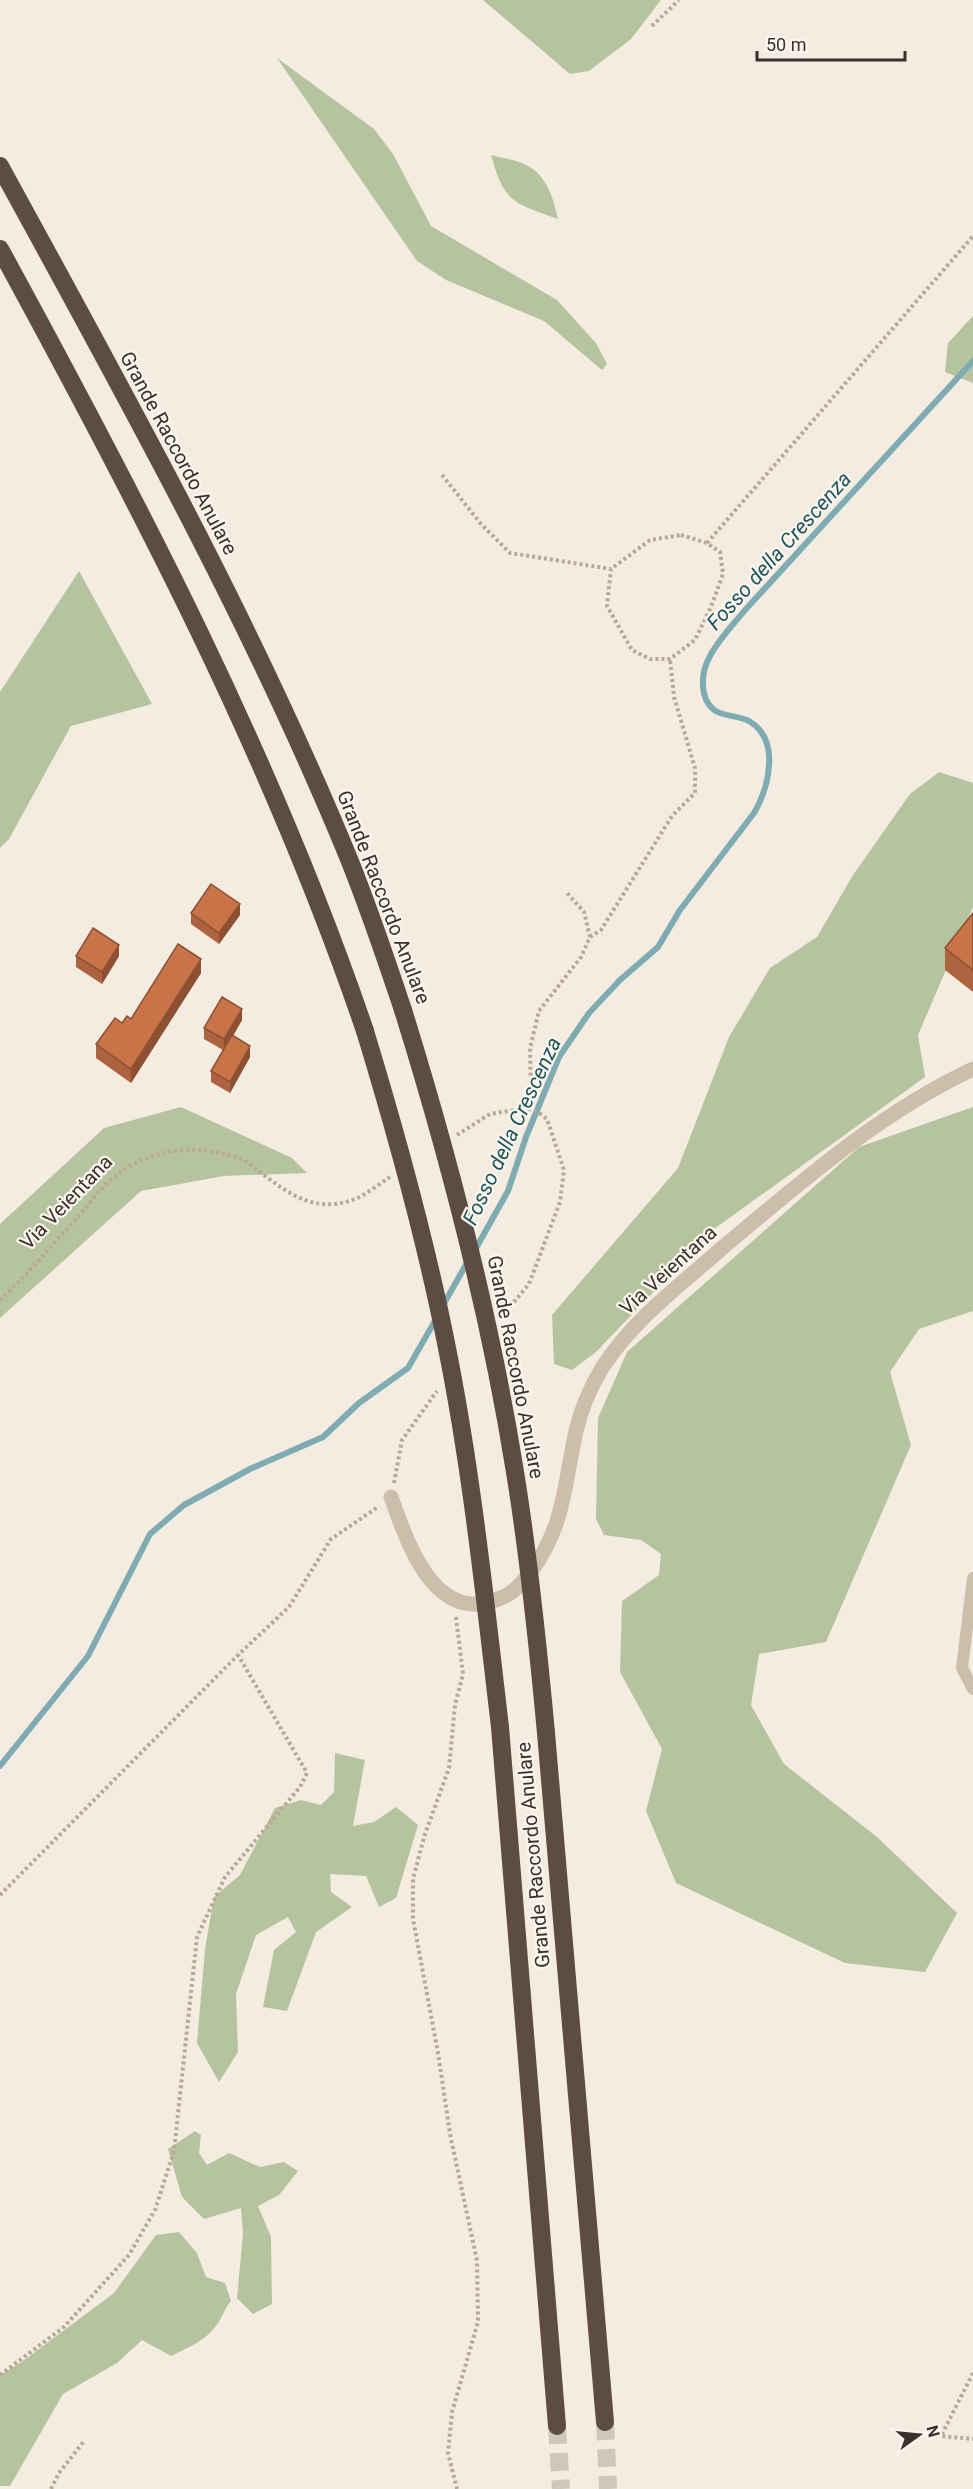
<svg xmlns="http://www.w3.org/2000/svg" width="973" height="2489" viewBox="0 0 973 2489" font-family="Roboto,sans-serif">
	<rect width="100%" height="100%" fill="#f4ece0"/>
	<path fill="#b5c49f" d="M483 0H661L631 39 589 71 570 74Z
		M277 58 374 129 393 154 431 226 557 300 596 343 607 364 602 370 544 321 446 280 417 261Z
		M491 155C502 158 518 160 528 166 547 176 554 200 558 219 514 203 504 203 491 155Z
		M973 316V383L945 372 948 343Z
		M79 571 152 704 71 726 9 839 0 848V692Z
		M939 772 973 783V907L918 1035 925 1077 714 1229 596 1352 572 1370 554 1364 552 1315 678 1168 729 1037 770 968 817 937 853 875 910 794Z
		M181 1107 292 1158 307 1173 224 1176 141 1191 0 1318V1224L104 1128Z
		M973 1107V1311L919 1329 890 1372 911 1445 826 1642 759 1654 751 1705 784 1764 877 1837 957 1913 925 1972 845 1963 676 1883 646 1811 662 1749 620 1672 622 1601 659 1575 661 1554 641 1540 604 1535 596 1519 598 1418 627 1352 859 1147Z
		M335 1753 365 1760 353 1826 374 1822 396 1807 418 1825 396 1898 379 1907 366 1876 330 1874 331 1892 352 1907 316 1932 287 2011 263 2007 274 1950 296 1932 288 1917 256 1935 236 1994 238 2052 219 2082 197 2043 205 1949 214 1897 240 1875 275 1808 301 1800 321 1805 334 1792Z
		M195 2131 201 2135 199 2153 207 2165 229 2153 260 2167 284 2162 298 2171 279 2195 258 2206 271 2237 272 2304 253 2314 237 2298 243 2234 241 2208 204 2219 182 2197 168 2149Z
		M179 2232 197 2253 206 2277 225 2283 231 2301C224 2309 222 2319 216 2326 205 2341 187 2348 171 2356L142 2340 117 2363 63 2394 10 2486H0V2375L23 2361 114 2293 156 2235Z"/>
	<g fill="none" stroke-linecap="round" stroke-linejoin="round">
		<path stroke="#7eacb2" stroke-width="6" d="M475 1250 508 1191 526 1137 559 1057 589 1013 620 980 658 947 680 910 754 813C769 787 781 740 749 721 738 715 723 717 714 710 699 698 701 673 709 658 717 641 733 625 745 610L973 361
			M442 1307 468 1261
			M0 1766 88 1656 150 1534 184 1505 250 1469 323 1437 359 1403 408 1368 436 1319"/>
		<path stroke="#cfc7bc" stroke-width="18" stroke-dasharray="18 9" stroke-linecap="butt" d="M605 2422 608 2489
			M557 2426 561 2489"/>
		<path stroke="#b9a895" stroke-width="4" stroke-dasharray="3 3" stroke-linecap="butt" d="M652 26 679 0
			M442 475 481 524 510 553 611 569
			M681 535 707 543 720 552 723 574 711 607 695 640 670 659H650L632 650 607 606 611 569 650 540Z
			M707 543 973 236
			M590 937 601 930 672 816 695 793V768L674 697 670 659
			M521 1109 531 1092 530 1048 539 1011 581 957 590 937 584 912 567 893
			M457 1135 490 1114 527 1108 538 1112 547 1119 564 1170 560 1202 529 1284 503 1315
			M0 1300C27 1275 51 1246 76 1219 88 1206 99 1190 113 1178 149 1147 200 1143 244 1160 279 1185 308 1217 355 1199 367 1194 379 1184 390 1177
			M394 1483 402 1440 437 1391
			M456 1617 463 1674 455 1705 449 1768 424 1837 413 1879V1919L438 2053 450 2134 477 2261 478 2322 452 2412 448 2453 457 2489
			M0 1895 238 1655 289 1607 331 1539 378 1507
			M973 2373 941 2436 973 2439
			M0 2375 64 2327 129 2255 155 2210 174 2151 197 1937 225 1877 300 1787 307 1773 238 1655
			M51 2489 59 2473 85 2440"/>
		<path stroke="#cdbeab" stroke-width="12" d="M973 1578 962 1668 973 1689"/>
		<path stroke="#cdbeab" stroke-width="15" d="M391 1497C409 1547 437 1632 507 1595 517 1590 523 1581 530 1573 565 1526 564 1485 576 1431 581 1409 590 1388 602 1368 633 1320 679 1286 721 1249 800 1183 879 1113 973 1069"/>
		<path stroke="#5c4c41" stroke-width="18" d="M0 166C124 393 251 620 349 859 369 909 386 959 403 1010
			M0 249C138 502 272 757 365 1031
			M500 1727 557 2426
			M546 1733 605 2422"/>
		<path stroke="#5c4c41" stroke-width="18" d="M403 1010C450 1161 490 1315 515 1472 529 1558 538 1646 546 1733
			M365 1031C397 1136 426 1241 447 1348 472 1473 485 1600 500 1727"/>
	</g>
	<path fill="#ad633f" d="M191 913 240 915 219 944 191 924Z
		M973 913V992L945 970V948Z
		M76 956H119L102 984 76 967Z
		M201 973 131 1083 96 1058V1044L131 1019Z
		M242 1020 233 1036 250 1057 230 1093 211 1082V1071L223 1050 204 1039V1028Z"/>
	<path fill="#8d5033" d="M240 904V915L219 944V933Z
		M119 945V956L102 984V972Z
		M201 959V973L131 1083V1069Z
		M242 1009V1020L224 1051V1039Z
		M250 1046V1057L230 1093V1082Z"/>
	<path fill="#c97349" stroke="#8d5033" stroke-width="1.5" d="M211 884 240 904 219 933 191 913Z
		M973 913V970L945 948Z
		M93 928 119 945 102 972 76 956Z
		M178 944 201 959 131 1069 96 1044 115 1018 122 1023 127 1016 131 1019Z
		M222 997 242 1009 224 1039 204 1028Z
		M232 1035 250 1046 230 1082 211 1071Z"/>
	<g text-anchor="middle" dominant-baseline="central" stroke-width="4.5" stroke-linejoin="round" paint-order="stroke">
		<g font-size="20" fill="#3b312b" stroke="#fbf6ed">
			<text transform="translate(179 453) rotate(62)">Grande Raccordo Anulare</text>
			<text transform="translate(384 897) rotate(69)">Grande Raccordo Anulare</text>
			<text transform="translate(66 1202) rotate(-46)">Via Veientana</text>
			<text transform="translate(668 1270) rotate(-42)">Via Veientana</text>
			<text transform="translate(516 1367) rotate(79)">Grande Raccordo Anulare</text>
			<text transform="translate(533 1855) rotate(-95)">Grande Raccordo Anulare</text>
		</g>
		<g font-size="21" font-style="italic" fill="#1e555e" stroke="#fbf6ed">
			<text transform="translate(779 551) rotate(-48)">Fosso della Crescenza</text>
			<text transform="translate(512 1131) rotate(-65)">Fosso della Crescenza</text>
		</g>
	</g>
	<g transform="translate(919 2435) rotate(75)" stroke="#fbf6ed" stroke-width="4.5" paint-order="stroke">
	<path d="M0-4.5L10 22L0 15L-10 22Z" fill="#3b312b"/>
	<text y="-9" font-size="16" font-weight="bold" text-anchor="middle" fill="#3b312b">N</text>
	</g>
	<path d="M757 51v9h148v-9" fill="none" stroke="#3b312b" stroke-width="3"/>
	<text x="766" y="51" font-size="18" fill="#3b312b" stroke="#fbf6ed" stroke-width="4.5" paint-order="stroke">50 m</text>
</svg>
